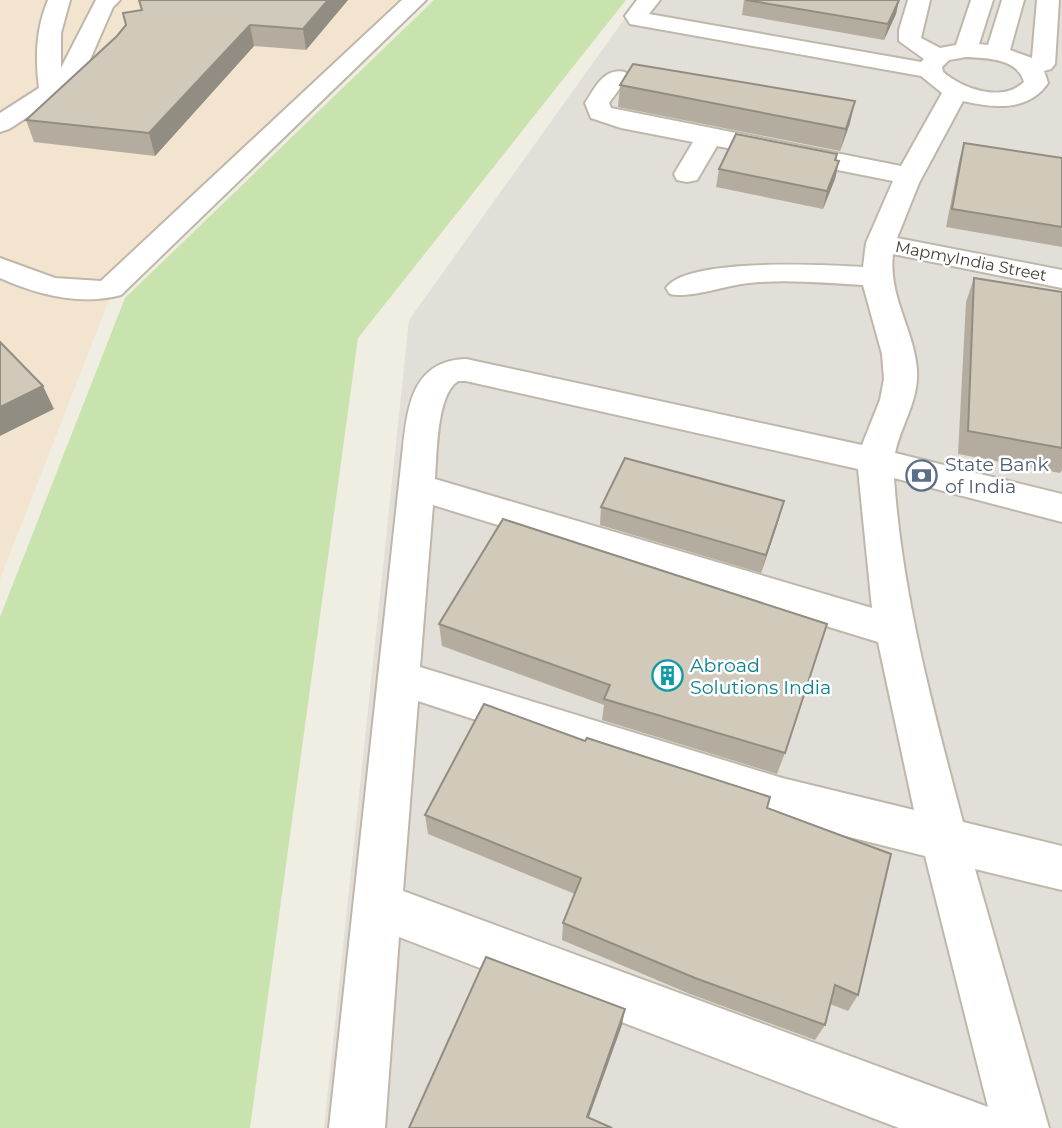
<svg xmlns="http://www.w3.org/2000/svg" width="1062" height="1128" viewBox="0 0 1062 1128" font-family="Montserrat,sans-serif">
	<rect width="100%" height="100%" fill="#f0ede3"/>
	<path fill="#f2e4cf" d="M0 0H427L109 300 0 579Z"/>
	<path fill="#e2ded8" d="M638 0H1062V1128H324L409 320Z"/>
	<path fill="#c9e3ae" d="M434 0H626L358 338 250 1128H0V617L125 298Z"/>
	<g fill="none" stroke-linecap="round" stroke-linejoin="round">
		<defs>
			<path id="minor" d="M48 0H70L61 33V68L96 0H120L113 7 89 62 68 91 9 129 0 132V113L39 88C35 57 36 29 48 0Z
				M402 0H426L121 295C80 306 38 295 0 278V258L55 278 101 281Z
				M637 0H660L649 14 921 62 924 59 899 41V30L908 0H930L921 38 940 48 956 45 971 0H993L979 44 988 45 1002 0H1024L1010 50 1032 58 1037 0H1059L1055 64 1051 69 1044 71 1048 83C1028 112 993 108 963 101L919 183 897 238 1062 270V288L893 254C888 297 914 329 917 370 919 400 901 425 895 453L1062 494V522L894 478C902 595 933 709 963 822L1062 846V890L975 869 1049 1128H899L399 937 385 1128H329L403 447C408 404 413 361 466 359L862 445 880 400 884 379 882 354 863 285C825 283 787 279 749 283 727 285 689 299 670 294L666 288C687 257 826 265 863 267L866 243 893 181 717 146 697 180 687 182 677 180 674 174 693 142 621 128 591 118 585 103C595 88 604 67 625 72L628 77 609 103 611 108 901 166 942 93 921 76 630 24 625 16ZM966 57C985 58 1018 58 1024 82 1002 103 963 89 943 72L942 67 949 60ZM458 381H466L858 469 872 608 435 479C437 456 436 395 458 381ZM433 505 878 642 914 810 782 778 420 667ZM418 701 782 820 925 856 988 1107 403 891Z"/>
		</defs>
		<use href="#minor" stroke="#beb7aa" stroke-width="4"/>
		<use href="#minor" fill="#fff" fill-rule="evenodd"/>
	</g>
	<path fill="#b4ad9f" d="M139 0H348L306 50 254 46 155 156 34 142 26 120 117 36 142 10Z
		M744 0H899L896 14 884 40 742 15Z
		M620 85 850 123 840 151 618 107Z
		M964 143 1062 158V247L946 227 959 161Z
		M837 154 836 160 839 161 835 179 823 209 716 187 719 169Z
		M974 278 1062 292V470L1060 473 958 454 966 302Z
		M601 507 779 519 761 573 600 525Z
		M503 519 785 753 777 774 602 720 604 705 442 646 439 624Z
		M767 808 858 995 848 1011 830 1004 825 1025 815 1040 690 994 562 940 563 923 575 894 428 834 425 815Z"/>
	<path fill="#928d82" d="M328 0H348L306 50 303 29Z
		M899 0 896 14 884 40 888 24Z
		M250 25 254 46 155 156 149 133Z
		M855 101 850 123 840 151 846 129Z
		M839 161 835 179 823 209 827 191Z
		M43 386 54 409 0 436V407Z
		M784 501 779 519 761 573 766 555Z
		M625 1009 622 1025 585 1128 587 1117Z"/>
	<path fill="#d1c9b9" stroke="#928d82" stroke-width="2" d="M139 0H328L303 29 250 25 149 133 26 120 117 36 126 25 123 13 142 10Z
		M746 0H899L888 24Z
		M633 64 855 101 846 129 620 85Z
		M736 134 837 154 835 160 839 161 827 191 719 169Z
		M964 143 1062 158V227L952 209Z
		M974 278 1062 292V448L968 431Z
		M0 342 43 386 0 407Z
		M625 458 784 501 766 555 601 507Z
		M503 519 827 624 785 753 604 699 610 685 439 624Z
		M484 704 585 741 587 738 770 797 767 808 891 854 858 995 835 985 825 1025 695 978 563 923 581 878 425 815Z
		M486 957 625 1009 587 1117 612 1128H409Z"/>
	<defs>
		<symbol id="bank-ring" viewBox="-11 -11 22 22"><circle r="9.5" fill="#fff" stroke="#5c6f8a" stroke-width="1.5"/><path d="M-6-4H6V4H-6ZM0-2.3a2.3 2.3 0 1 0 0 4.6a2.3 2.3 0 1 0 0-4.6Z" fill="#5c6f8a"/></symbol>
		<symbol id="building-ring" viewBox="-11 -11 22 22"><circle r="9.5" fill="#fff" stroke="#0f9aa8" stroke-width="1.5"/><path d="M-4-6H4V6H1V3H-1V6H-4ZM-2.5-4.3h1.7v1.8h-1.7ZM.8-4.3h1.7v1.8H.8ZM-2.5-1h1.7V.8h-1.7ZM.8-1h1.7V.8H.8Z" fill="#0f9aa8"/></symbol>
	</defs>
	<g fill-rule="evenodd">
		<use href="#bank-ring" x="904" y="458" width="35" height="35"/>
		<use href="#building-ring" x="650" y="658" width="35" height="35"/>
	</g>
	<g text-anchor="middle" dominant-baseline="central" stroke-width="5" stroke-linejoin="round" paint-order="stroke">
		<g font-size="16" fill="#423d34" stroke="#fff">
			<text transform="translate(971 261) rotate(11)">MapmyIndia Street</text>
		</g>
		<g font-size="19" fill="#4e5e75" stroke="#fff" text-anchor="start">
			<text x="945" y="464">State Bank<tspan x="945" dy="22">of India</tspan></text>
		</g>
		<g font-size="19" fill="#0d838f" stroke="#fff" text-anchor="start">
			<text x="690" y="665">Abroad<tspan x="690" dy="22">Solutions India</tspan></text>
		</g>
	</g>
</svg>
